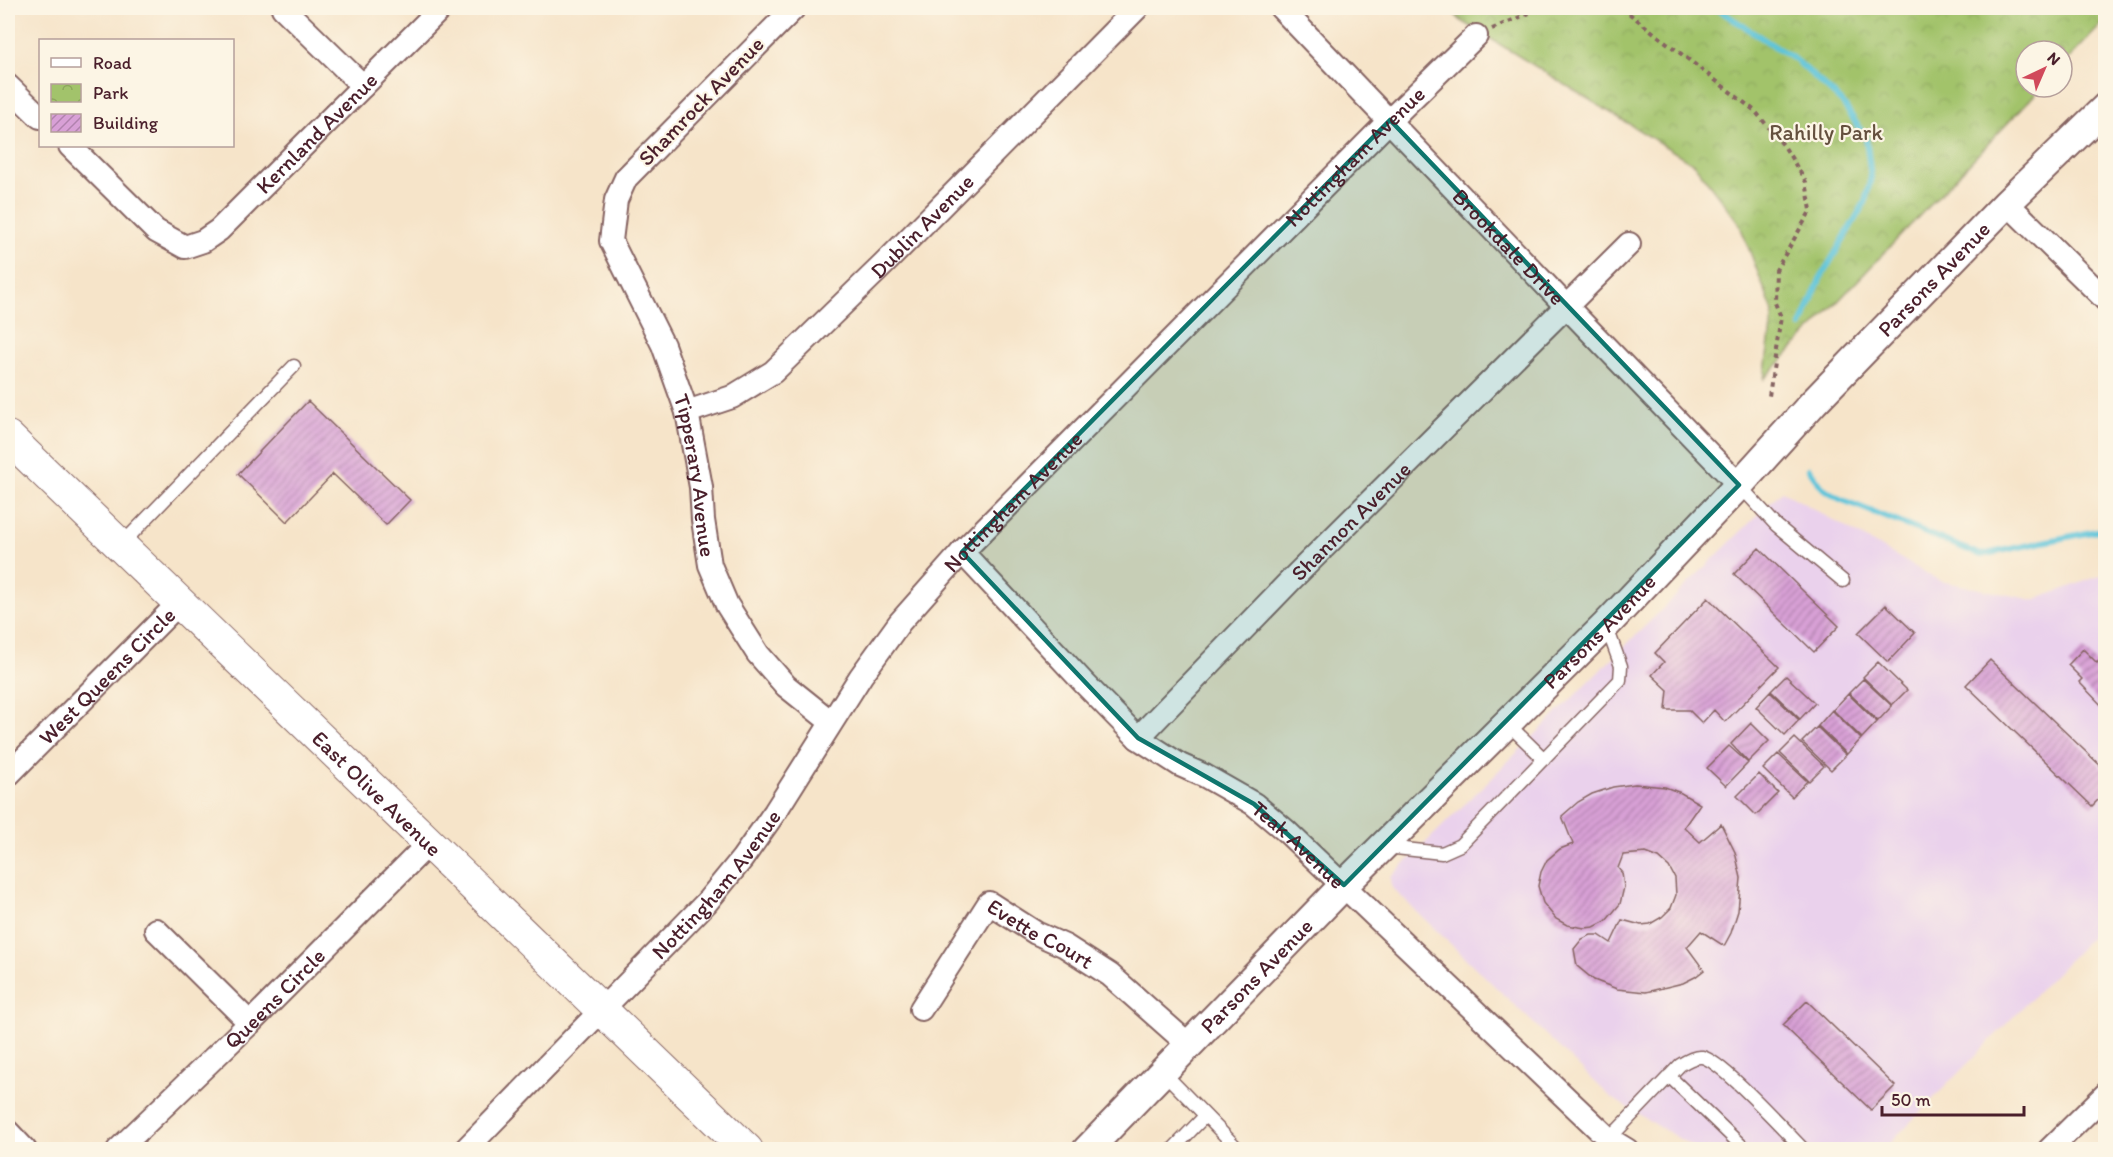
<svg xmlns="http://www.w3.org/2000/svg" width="2113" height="1157" viewBox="0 0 2113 1157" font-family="Itim,sans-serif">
	<defs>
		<pattern id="park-crowns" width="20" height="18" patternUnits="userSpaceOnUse" patternTransform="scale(1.5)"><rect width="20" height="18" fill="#a2c36b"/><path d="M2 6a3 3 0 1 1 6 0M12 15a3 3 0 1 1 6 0" fill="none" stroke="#8da75d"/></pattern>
		<pattern id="building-hatch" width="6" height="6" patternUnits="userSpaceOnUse" patternTransform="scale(1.5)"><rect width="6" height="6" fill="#d8a0d6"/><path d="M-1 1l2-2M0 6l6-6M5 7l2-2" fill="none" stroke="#b182ae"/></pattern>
	</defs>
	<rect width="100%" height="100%" fill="#fcf5e5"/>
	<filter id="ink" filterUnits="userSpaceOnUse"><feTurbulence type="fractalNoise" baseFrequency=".0167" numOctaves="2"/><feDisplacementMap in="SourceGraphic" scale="12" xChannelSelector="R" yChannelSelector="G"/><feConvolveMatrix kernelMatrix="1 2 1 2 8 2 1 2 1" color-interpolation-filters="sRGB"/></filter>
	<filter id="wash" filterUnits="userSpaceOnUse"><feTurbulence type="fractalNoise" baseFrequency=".008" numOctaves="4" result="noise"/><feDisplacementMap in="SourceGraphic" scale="24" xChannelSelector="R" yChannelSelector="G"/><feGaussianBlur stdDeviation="1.35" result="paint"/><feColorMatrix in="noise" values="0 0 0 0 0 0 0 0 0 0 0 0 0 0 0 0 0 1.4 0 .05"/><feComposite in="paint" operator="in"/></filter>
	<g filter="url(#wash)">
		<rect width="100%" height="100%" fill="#f6e4c9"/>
		<path fill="#ead1ec" d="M1782 491 1940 581 2034 600 2105 574V923L1884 1149H1696L1612 1098 1392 888 1391 877Z"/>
		<path fill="url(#park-crowns)" stroke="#76714b" stroke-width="1.5" d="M1449 8H2105L2106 20 2062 66V51H2026V87H2042L1764 379 1773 312 1739 223 1694 164 1460 20Z"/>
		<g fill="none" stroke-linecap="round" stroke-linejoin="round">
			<path stroke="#5dc4da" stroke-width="6" d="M1716 8 1797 61 1842 102 1866 138 1871 177 1865 202 1820 279 1801 326
				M1809 469 1822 487 1840 499 1981 555 2106 529"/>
		</g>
		<g id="blocks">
			<path fill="url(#building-hatch)" d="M308 401 410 500 386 525 333 474 287 522 238 474Z
				M1759 548 1839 626 1814 652 1734 574Z
				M1708 598 1779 667 1725 722 1714 710 1702 723 1689 710H1666L1668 690 1652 675 1664 662 1655 653Z
				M1886 605 1915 633 1888 662 1858 633Z
				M2083 649 2097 663 2103 657 2106 661V710L2079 682 2082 679 2068 665Z
				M1990 660 2106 771V792L2092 806 1966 685Z
				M1878 662 1907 690 1892 705 1863 677Z
				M1786 676 1815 703 1800 719 1771 691Z
				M1863 679 1892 706 1878 721 1849 693Z
				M1770 692 1799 720 1785 735 1756 707Z
				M1848 694 1877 722 1862 738 1833 710Z
				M1832 710 1861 739 1847 754 1818 726Z
				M1751 723 1769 741 1748 762 1731 744Z
				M1817 727 1846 755 1831 770 1802 742Z
				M1795 738 1824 766 1809 781 1780 753Z
				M1729 746 1748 763 1726 786 1707 768Z
				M1778 754 1807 781 1792 797 1763 769Z
				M1759 774 1778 793 1756 815 1737 796Z
				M1635 784 1665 787 1681 793 1700 804 1684 827 1700 842 1721 824 1735 852 1741 878 1738 911 1731 933 1724 946 1701 931 1687 947 1704 970 1695 977 1683 983 1646 992 1617 989 1594 980 1577 966 1574 949 1582 939 1591 935H1599L1611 943 1622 920 1641 925 1650 924 1662 917 1671 908 1676 895 1675 878 1669 867 1659 858 1646 853 1623 855 1618 868 1622 873 1624 887 1620 904 1606 921 1594 927 1585 928 1567 925 1556 919 1543 903 1538 886 1541 872 1547 860 1560 849 1573 844 1562 816 1578 802 1592 794 1613 787Z
				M1807 1001 1895 1086 1871 1110 1783 1025Z"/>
		</g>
	</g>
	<g filter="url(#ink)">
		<use href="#blocks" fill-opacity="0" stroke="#866462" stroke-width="1.5"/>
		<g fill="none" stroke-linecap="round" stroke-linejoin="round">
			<defs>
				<path id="service" d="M1739 485 1776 525 1843 581
					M121 545 294 366
					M1507 723 1544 759
					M1386 847 1442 853 1460 845 1620 680 1621 666 1606 625
					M1163 1072 1239 1150
					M1669 1076 1746 1150
					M1609 1139 1680 1065C1686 1061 1694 1056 1702 1057 1721 1060 1786 1132 1804 1150
					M1172 1150 1205 1116"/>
				<g id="minor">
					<path d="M283 8 363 86"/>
					<path id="s1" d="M794 8 626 178 616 200 611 241 663 345 687 412 701 487 703 520 710 565 727 605 758 654 786 686 831 722"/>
					<path id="s2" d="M1281 8 1566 306 1739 485"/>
					<path d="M8 86 40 117"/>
					<path id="s3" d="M70 146 156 231 185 247 203 241 219 230 441 8"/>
					<path d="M2007 203 2106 300"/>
					<path id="s4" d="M687 412 732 397 773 372 884 264 1137 8"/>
					<path id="s5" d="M962 552 1084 683 1138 738 1180 765 1205 776 1254 804 1286 831 1609 1139 1627 1150"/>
					<path id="s6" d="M1138 738 1292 579 1629 244"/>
					<path id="s7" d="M8 775 180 602"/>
					<path d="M156 930 250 1023"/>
					<path id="s8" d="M921 1009 989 903 1036 933 1065 946 1110 975 1188 1044"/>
					<path d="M8 1132 25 1150"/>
					<path id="s9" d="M118 1150 250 1023 428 844"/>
					<path id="s10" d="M465 1150 706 903 742 859 775 812 861 676 900 622 962 552 1390 120 1476 36"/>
					<path d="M2049 1150 2106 1094"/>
				</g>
				<g id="tertiary">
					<path id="s11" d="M1087 1150 1344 885 1606 625 1739 485 1813 403 2007 203 2106 107"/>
				</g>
				<g id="secondary">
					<path id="s12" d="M8 437 747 1150"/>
				</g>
			</defs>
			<use href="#service" stroke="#866462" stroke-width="15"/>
			<use href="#minor" stroke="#866462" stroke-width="26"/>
			<use href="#tertiary" stroke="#866462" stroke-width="32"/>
			<use href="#secondary" stroke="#866462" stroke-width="34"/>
			<path stroke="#866462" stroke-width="4" stroke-dasharray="4.5 4.5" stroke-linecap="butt" d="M1622 8 1755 111 1784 146 1806 182 1811 210 1776 270 1775 303 1781 317 1769 396
				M1492 29 1541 8"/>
			<use href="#service" stroke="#fff" stroke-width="12"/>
			<use href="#minor" stroke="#fff" stroke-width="22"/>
			<use href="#tertiary" stroke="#fff" stroke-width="28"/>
			<use href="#secondary" stroke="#fff" stroke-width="32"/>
		</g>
	</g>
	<path fill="#0f766e" fill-opacity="0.2" stroke="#0f766e" stroke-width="4.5" stroke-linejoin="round" d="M1390 120 1739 485 1344 885 1254 804 1138 738 962 552Z"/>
	<g text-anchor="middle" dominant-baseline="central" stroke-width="4.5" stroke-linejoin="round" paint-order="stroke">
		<g font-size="22" fill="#4a1f2b" stroke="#fcf5e5">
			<text transform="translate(701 101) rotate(-46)">Shamrock Avenue</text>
			<text stroke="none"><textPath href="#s3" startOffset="330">Kernland Avenue</textPath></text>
			<text stroke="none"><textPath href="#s10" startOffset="1338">Nottingham Avenue</textPath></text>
			<text stroke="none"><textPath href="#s4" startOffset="304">Dublin Avenue</textPath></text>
			<text stroke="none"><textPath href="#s2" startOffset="330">Brookdale Drive</textPath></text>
			<text stroke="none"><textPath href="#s11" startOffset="1215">Parsons Avenue</textPath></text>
			<text stroke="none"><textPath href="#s1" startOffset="556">Tipperary Avenue</textPath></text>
			<text stroke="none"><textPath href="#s10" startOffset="852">Nottingham Avenue</textPath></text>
			<text stroke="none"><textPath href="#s6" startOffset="304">Shannon Avenue</textPath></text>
			<text stroke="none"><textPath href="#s11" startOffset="729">Parsons Avenue</textPath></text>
			<text stroke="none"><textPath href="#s7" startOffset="140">West Queens Circle</textPath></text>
			<text stroke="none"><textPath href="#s12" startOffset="513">East Olive Avenue</textPath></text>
			<text stroke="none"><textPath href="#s5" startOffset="450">Teak Avenue</textPath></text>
			<text stroke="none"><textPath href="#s10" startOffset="366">Nottingham Avenue</textPath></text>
			<text stroke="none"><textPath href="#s8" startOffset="186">Evette Court</textPath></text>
			<text stroke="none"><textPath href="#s11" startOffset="243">Parsons Avenue</textPath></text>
			<text stroke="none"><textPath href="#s9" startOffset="218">Queens Circle</textPath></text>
		</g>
		<g font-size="22" fill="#64503e" stroke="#fcf5e5">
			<text x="1826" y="132">Rahilly Park</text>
		</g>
	</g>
	<rect width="2113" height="1157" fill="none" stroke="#fcf5e5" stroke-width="30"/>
	<rect x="39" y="39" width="195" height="108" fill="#fcf5e5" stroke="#b59f9b" stroke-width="1.5"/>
	<rect x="51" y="58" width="30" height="9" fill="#ffffff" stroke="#b59f9b" stroke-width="1.5"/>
	<text x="93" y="69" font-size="18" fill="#4a1f2b">Road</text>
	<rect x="51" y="84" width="30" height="18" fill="url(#park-crowns)" stroke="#b59f9b" stroke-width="1.5"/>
	<text x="93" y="99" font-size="18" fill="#4a1f2b">Park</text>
	<rect x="51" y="114" width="30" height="18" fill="url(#building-hatch)" stroke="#b59f9b" stroke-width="1.5"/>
	<text x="93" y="129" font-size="18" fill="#4a1f2b">Building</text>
	<g transform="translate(2044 69) rotate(44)"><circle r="28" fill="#fcf5e5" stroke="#b59f9b" stroke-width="1.5"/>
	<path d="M0-4.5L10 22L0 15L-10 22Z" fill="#d1495b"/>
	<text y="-9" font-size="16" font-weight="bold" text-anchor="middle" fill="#4a1f2b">N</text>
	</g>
	<path d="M1882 1106v9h142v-9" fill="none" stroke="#4a1f2b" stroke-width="3"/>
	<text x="1891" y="1106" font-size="18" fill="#4a1f2b" stroke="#fcf5e5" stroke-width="4.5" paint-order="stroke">50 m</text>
</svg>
